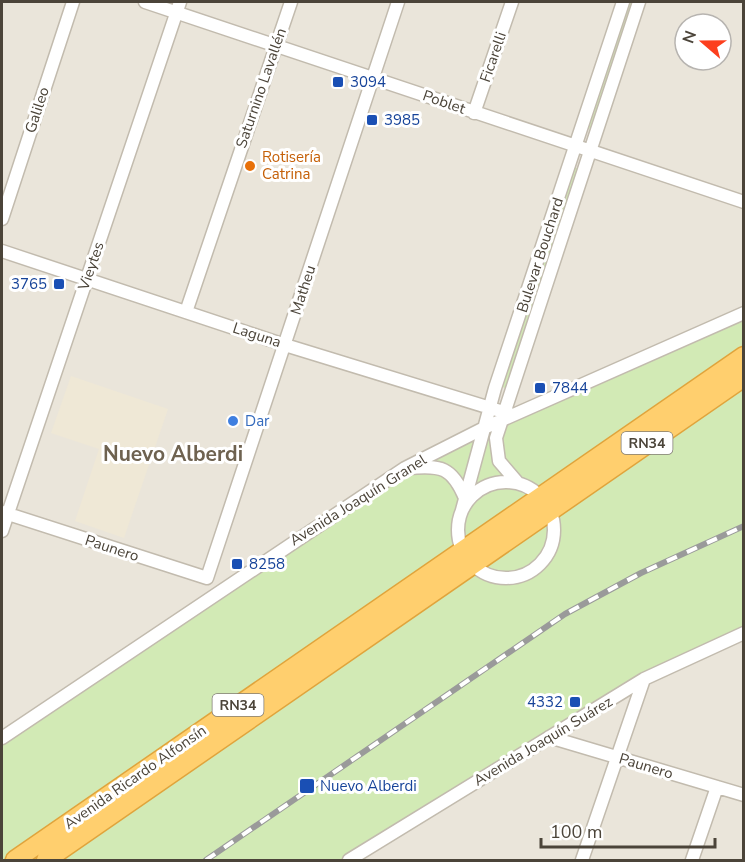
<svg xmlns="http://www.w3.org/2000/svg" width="745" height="862" viewBox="0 0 745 862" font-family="'Nunito Sans',sans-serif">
	<rect width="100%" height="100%" fill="#f6f3ec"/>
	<path fill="#eae5da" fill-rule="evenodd" d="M2 2H743V860H2ZM685 24H721V60H685Z"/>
	<path fill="#efe8d6" d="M71 376 168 409 124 538 75 521 99 449 51 433Z"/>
	<path fill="#d2eab5" d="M630 2H635L594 130 588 128Z
		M574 167 579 169 505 388 500 386Z
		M743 313V633L644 680 349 860H2V738L405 468Z"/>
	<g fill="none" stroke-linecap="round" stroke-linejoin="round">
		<defs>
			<path id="minor" d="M145 2 744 202
				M474 113 512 2
				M2 219 73 2
				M2 251 285 345 513 415
				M186 312 291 2
				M409 468C441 465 452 467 465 498
				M458 530a48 48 0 1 1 96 0a48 48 0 1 1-96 0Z
				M517 482 499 461 496 438 639 2
				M462 510 495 388 623 2
				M2 512 207 578
				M2 531 180 2
				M207 578 398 2
				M549 737 744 795
				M2 738 405 468 484 428 744 313
				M349 860 644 679 744 633
				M582 860 644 679
				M692 860 717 787"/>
			<path id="highway" d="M15 860 744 356
				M46 860 744 377"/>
		</defs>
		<use href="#minor" stroke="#c2bbae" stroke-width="15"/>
		<use href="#highway" stroke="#e0a43c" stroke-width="21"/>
		<use href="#minor" stroke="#fff" stroke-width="12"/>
		<use href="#highway" stroke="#ffcf6e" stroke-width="18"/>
		<defs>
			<path id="rail" d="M206 860 565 614 641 573 744 526"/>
		</defs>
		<use href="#rail" stroke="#9a9a9a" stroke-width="6"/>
		<use href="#rail" stroke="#fff" stroke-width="4" stroke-dasharray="11" stroke-linecap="butt"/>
	</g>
	<g fill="#1a4fb4" stroke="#fff" stroke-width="2">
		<rect x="332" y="76" width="12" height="12" rx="3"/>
		<rect x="366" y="114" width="12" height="12" rx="3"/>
		<rect x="53" y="278" width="12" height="12" rx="3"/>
		<rect x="534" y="382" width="12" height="12" rx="3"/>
		<rect x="231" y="558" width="12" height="12" rx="3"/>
		<rect x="569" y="696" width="12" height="12" rx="3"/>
		<rect x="299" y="778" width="16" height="16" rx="3"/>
	</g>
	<circle fill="#e8710a" stroke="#fff" stroke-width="2" cx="250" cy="166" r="6"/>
	<circle fill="#3f7fe0" stroke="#fff" stroke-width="2" cx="233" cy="421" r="6"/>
	<g text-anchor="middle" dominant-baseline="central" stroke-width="6" stroke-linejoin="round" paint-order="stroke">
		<g fill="#fff" stroke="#817c74" stroke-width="1.5">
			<rect x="621.5" y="432" width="51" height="22" rx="4.5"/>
			<rect x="212.5" y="694" width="51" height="22" rx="4.5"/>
		</g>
		<g font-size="14" font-weight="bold" fill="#4b4439">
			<text x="647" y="443">RN34</text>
			<text x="238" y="705">RN34</text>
		</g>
		<g font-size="15" fill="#4b4439" stroke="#fff">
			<text transform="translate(493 57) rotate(-71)">Ficarelli</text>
			<text transform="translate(261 88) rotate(-71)">Saturnino Lavallén</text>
			<text transform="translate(444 102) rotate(19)">Poblet</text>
			<text transform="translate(37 110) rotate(-72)">Galileo</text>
			<text transform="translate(540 255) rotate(-72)">Bulevar Bouchard</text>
			<text transform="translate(91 266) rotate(-71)">Vieytes</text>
			<text transform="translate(303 290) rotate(-72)">Matheu</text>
			<text transform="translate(257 335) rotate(18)">Laguna</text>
			<text transform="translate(358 500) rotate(-32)">Avenida Joaquín Granel</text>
			<text transform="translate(112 548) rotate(18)">Paunero</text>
			<text transform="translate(543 741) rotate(-31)">Avenida Joaquín Suárez</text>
			<text transform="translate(646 766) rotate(17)">Paunero</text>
			<text transform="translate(135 777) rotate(-35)">Avenida Ricardo Alfonsín</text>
		</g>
		<g font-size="15" fill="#164399" stroke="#fff" text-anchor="start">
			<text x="350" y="82">3094</text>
			<text x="384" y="120">3985</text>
			<text x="47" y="284" text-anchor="end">3765</text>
			<text x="552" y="388">7844</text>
			<text x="249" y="564">8258</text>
			<text x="563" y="702" text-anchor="end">4332</text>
			<text x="320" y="786">Nuevo Alberdi</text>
		</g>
		<g font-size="15" fill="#c56008" stroke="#fff" text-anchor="start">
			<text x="262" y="157">Rotisería<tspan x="262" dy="17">Catrina</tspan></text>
		</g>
		<g font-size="15" fill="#366cbe" stroke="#fff" text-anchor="start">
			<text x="245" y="421">Dar</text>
		</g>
		<g font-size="21" font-weight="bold" fill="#6e6250" stroke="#fff">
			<text x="173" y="454">Nuevo Alberdi</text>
		</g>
	</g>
	<rect width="745" height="862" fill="none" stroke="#4b4439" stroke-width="6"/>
	<g transform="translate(703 42) rotate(290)"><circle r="28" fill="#ffffff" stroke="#b7b4b0" stroke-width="1.5"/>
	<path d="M0-4.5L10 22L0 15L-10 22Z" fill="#fc3f1d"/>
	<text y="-9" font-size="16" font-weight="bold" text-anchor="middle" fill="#4b4439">N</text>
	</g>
	<path d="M541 838v9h174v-9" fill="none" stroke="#4b4439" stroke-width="3"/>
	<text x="550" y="838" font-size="18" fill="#4b4439" stroke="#ffffff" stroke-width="4.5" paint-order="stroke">100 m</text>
</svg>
